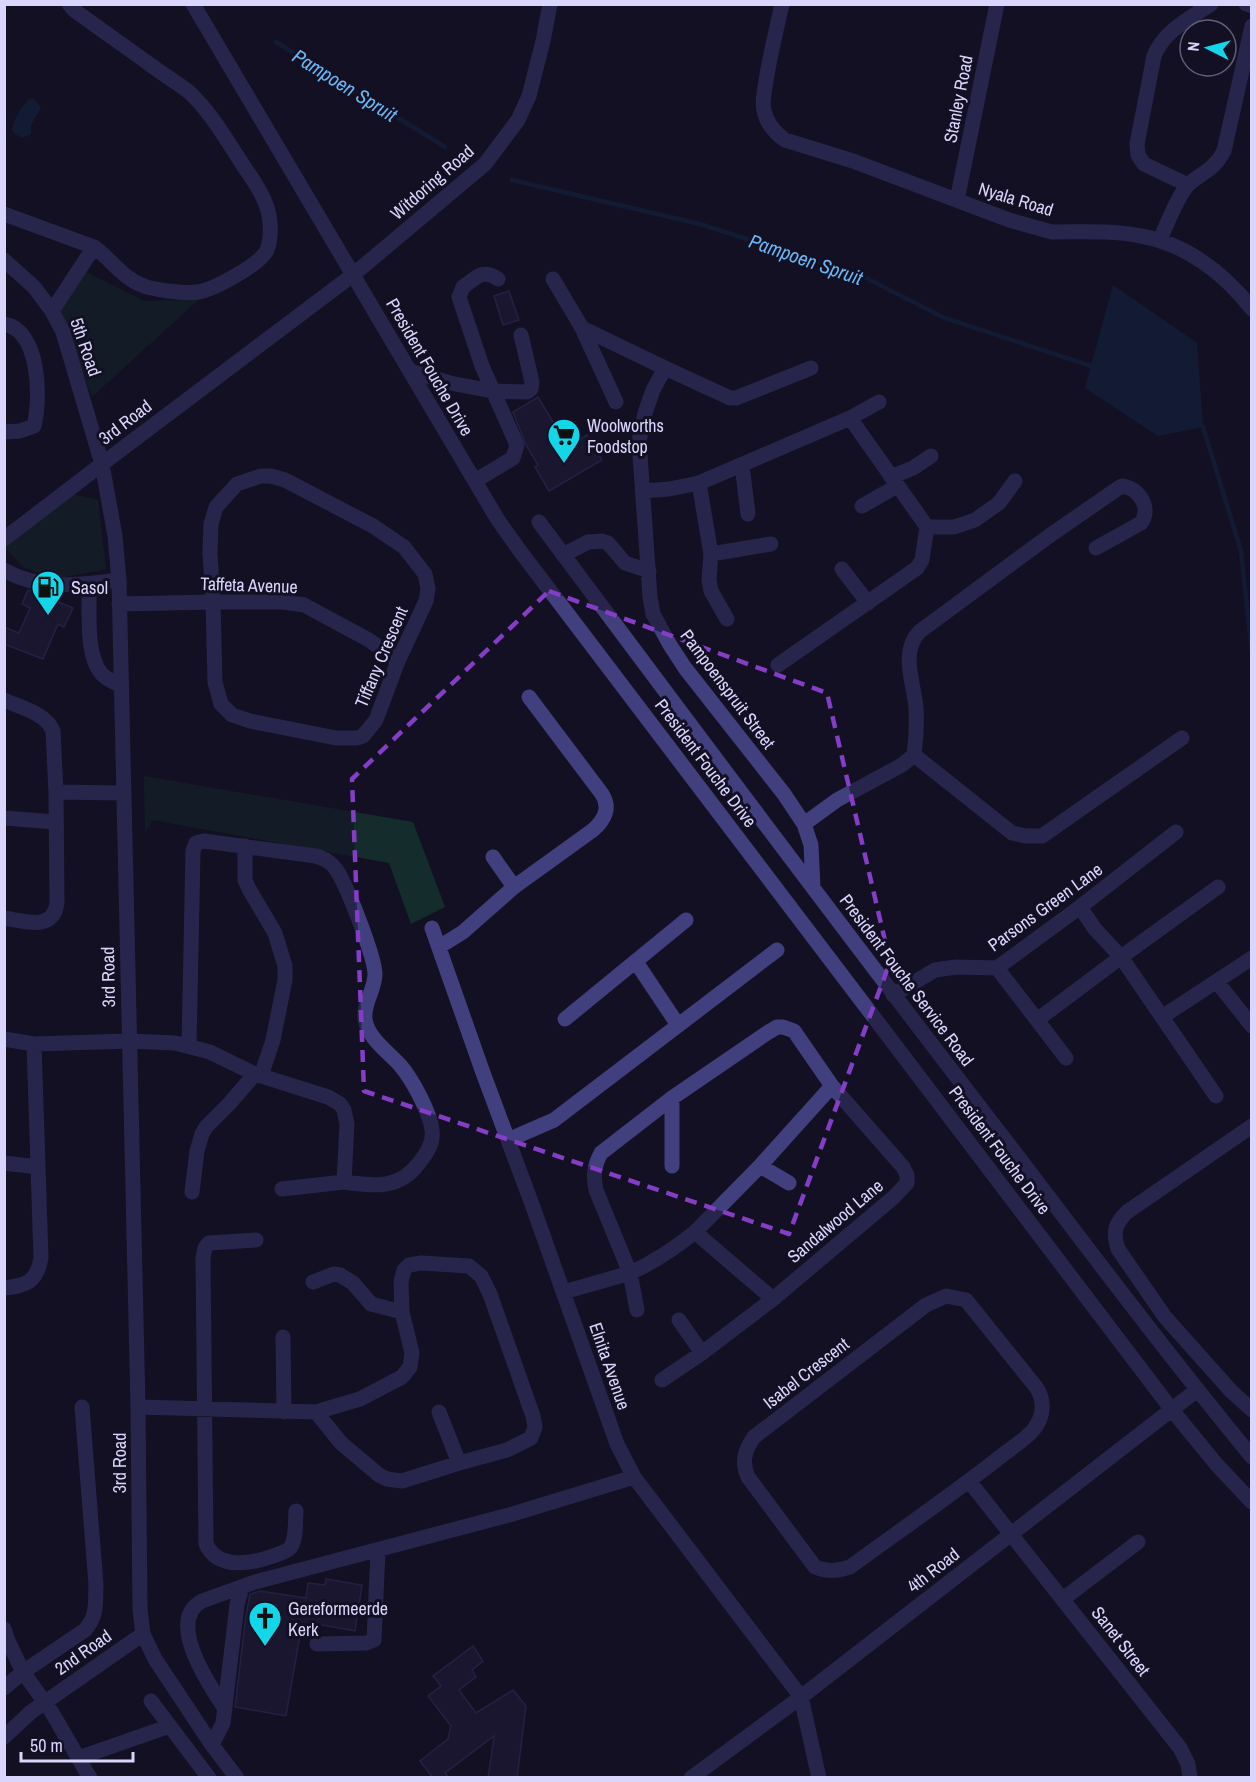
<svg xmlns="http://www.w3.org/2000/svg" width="1256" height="1782" viewBox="0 0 1256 1782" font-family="'Archivo Narrow',sans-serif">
	<rect width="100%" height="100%" fill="#131023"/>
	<path fill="#142c2b" d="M84 271 144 301 198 300 92 397 59 305Z
		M72 494 98 500 106 569 54 579 23 567 5 548Z
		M144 776 413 822 445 907 411 924 389 863 153 820 145 833Z"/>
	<path fill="#142949" d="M29 99H34L41 107 31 125V134L22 138 15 134 12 130C14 118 21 108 29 99Z
		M1113 285 1197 343 1203 427 1158 436 1085 388Z"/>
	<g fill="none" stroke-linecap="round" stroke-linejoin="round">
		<path stroke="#142949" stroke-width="4.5" d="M276 42 445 147
			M512 180 700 224 862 276 945 318 1091 366
			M1203 427 1241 551 1252 653"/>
	</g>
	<path fill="#251e42" stroke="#3d326c" stroke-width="1.5" d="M509 291 519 320 503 325 494 296Z
		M538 397 568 447 587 435 602 460 549 491 535 467 538 465 526 445 513 412Z
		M28 590 73 608 64 627 58 624 43 659 4 644V627L19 633 30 608 22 604Z
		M326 1579 362 1585 355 1631 316 1624 314 1635 311 1637 300 1635 286 1716 235 1707 246 1615 250 1594 260 1591 306 1598 308 1583 325 1585Z
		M473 1646 483 1661 472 1670 476 1677 459 1690 476 1713 513 1690 526 1706 517 1778H488L494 1736 445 1773 449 1778H433L420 1761 448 1739 451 1726 428 1696 441 1686 433 1676Z"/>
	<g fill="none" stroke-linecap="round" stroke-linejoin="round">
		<path stroke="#413f7e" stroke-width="15" d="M193 4 470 473 498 520 520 551 1172 1410 1217 1465 1252 1502
			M782 4C776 32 769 59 765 87 764 94 762 102 764 110 766 123 774 132 785 140L853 161 1009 220 1052 232C1081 232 1112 230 1141 236 1186 244 1224 273 1252 309
			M1246 4 1252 6
			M1188 185 1144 164 1138 155 1137 144 1154 56C1164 31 1189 19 1211 4
			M957 200 997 4
			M4 214 94 247C111 259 123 279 144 286 156 290 185 294 198 292 213 290 261 264 267 250 272 237 271 217 266 205 261 189 249 175 241 162 226 139 209 110 189 92 178 83 164 75 152 66 126 47 100 29 74 10L69 4
			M1160 240C1166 226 1179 193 1189 184 1204 171 1213 171 1224 151L1252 26
			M4 260 34 287 52 311 63 332 102 464 4 539
			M553 279 582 328 665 368
			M52 311 94 247
			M4 324C40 330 41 398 34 426L20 431 4 432
			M582 328 616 402
			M811 368 736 398H730L665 368 653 390 645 413 639 441 650 597 653 614 670 645 685 668 784 794 804 824 811 845 813 888
			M410 371 450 383 492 391 527 392 531 389 532 382 521 335
			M742 465 748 514
			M261 476H271L285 480 373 526 404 547 425 574 428 589 426 601 398 661 376 720 363 736 357 738H336L250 721 232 715 221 704 215 682 213 602 210 553 211 524 216 507 237 484Z
			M891 477 913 468 931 456
			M475 481 513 458 517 445 482 366 459 297 463 287C476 278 483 268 498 279
			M699 483 711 554 709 580 711 591 727 619
			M643 491 669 489 699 483 850 418 879 402
			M862 506 897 486
			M539 522C699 737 859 951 1023 1163 1098 1262 1173 1361 1252 1457
			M927 527H954L975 520 999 503 1015 481
			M711 554 771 544
			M563 555 588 542 602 541 608 543 625 563 649 571
			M842 569 868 603
			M4 570C41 591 79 585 119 580
			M89 584C90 608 85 654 101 673 105 679 115 682 121 686
			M119 604 213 602H283L304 605 369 640 398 661
			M778 665 917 568 922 560 927 527 850 418
			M4 700C20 707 47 714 53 731L56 792 57 903C53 932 25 921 4 918
			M914 755 1012 833 1025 836H1042L1182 738
			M56 792 124 793
			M4 818 56 822
			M804 824 837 800 902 765 914 755C916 740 917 724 916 708 914 683 900 653 919 632L1049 536 1117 489 1122 486C1139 488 1152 508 1141 523L1096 548
			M245 846V880L249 889 275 933 285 966V980L273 1040 261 1076
			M493 857 514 887
			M1080 907 1095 929 1121 957 1216 1096
			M432 928 482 1070 533 1207 617 1444 634 1477 801 1697 819 1778
			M439 947 463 932 514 887 593 830C604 820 611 808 602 794L529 697
			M636 962 678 1025
			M997 968 1037 1020 1121 957 1218 887
			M1217 982 1252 1026
			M893 995 935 970 956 967 997 968 1080 907 1176 832
			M1162 1017 1252 958
			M565 1019 686 920
			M1037 1020 1066 1058
			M4 1039 34 1044 129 1041 175 1043 210 1052 255 1074 328 1097 340 1104 344 1110 347 1124 344 1182C374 1186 399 1190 419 1163 426 1154 434 1143 432 1130 430 1112 412 1079 400 1065 388 1052 367 1037 365 1019 363 1003 375 990 375 974 375 958 346 882 335 868 330 861 324 859 316 856L204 841 196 843 193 851 189 1046
			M672 1098V1166
			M1252 1126 1127 1212C1114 1225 1113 1233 1118 1249L1165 1317 1231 1391 1252 1410
			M508 1140 554 1120 777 950
			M4 1163 38 1167
			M760 1166 789 1183
			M282 1189 344 1182
			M192 1192 197 1151 202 1134 206 1127 229 1104 255 1074
			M695 1232 760 1166 832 1086
			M256 1240 209 1243 205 1248 203 1258 206 1544C218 1570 251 1564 273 1556 279 1554 286 1552 290 1548 297 1539 295 1521 296 1511
			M313 1282 334 1274 340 1275 353 1283 371 1304 402 1312
			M4 1288C27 1286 37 1281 41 1258L34 1044
			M564 1292 630 1273 596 1190C593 1176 594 1166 601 1153L672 1098 767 1033 777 1027H783L794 1031 832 1086 903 1167 907 1175V1183L894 1197 773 1299 702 1353 662 1380
			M946 1296 966 1300 1036 1387C1045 1400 1044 1416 1034 1429 1027 1439 1005 1452 995 1461 947 1498 898 1532 850 1567 837 1571 828 1572 815 1567L748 1477C741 1461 745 1450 754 1437L926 1305Z
			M637 1310 630 1273C654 1262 674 1249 695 1232L773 1299
			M679 1320 702 1353
			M283 1337 284 1412
			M138 1407 316 1412 360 1399 402 1377 410 1367 412 1353 402 1312 401 1282 404 1270 409 1265 421 1263 469 1266 481 1276 490 1294 533 1416 535 1427 531 1438 507 1450 459 1463 402 1481 387 1479 379 1475 341 1443 316 1412
			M439 1412 459 1463
			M969 1481 1180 1748 1188 1764 1190 1778
			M1063 1599 1138 1542
			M4 1629 8 1641 23 1672 51 1711 90 1778
			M317 1644 366 1643 374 1640 378 1551
			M4 1688 23 1672 85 1630C98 1615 95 1603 96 1585L82 1407
			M151 1701 209 1778
			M225 1709C210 1686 165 1621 202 1601L255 1582 509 1515 634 1477
			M4 1737 31 1712 143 1634
			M212 1745 223 1723 237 1605 242 1587
			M78 1758 170 1726
			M237 1778 212 1745 155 1659 143 1634 140 1610 138 1407 119 580 115 536 102 464 354 274 485 164 518 120 529 96 543 41 550 4
			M691 1778 801 1697 1197 1390"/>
	</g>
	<path d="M0 0H1256V1782H0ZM549 591 827 693 890 962 789 1234 364 1091 352 779Z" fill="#131023" fill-opacity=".55" fill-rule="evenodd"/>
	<path fill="none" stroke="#843dc5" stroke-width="4.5" stroke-dasharray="12 8" stroke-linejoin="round" d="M549 591 827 693 890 962 789 1234 364 1091 352 779Z"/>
	<defs>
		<symbol id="supermarket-pin" viewBox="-11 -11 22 30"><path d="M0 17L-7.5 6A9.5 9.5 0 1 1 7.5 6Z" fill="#13d6e9" stroke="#131023"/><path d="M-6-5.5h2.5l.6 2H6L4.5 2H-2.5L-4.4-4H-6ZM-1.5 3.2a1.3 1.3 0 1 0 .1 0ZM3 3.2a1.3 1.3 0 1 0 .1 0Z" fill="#111"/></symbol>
		<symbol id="fuel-pin" viewBox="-11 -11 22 30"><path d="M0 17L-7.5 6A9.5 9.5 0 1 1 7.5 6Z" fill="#13d6e9" stroke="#131023"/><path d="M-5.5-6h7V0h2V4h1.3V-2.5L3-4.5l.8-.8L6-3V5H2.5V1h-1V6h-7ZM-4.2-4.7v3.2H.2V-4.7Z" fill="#111"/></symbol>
		<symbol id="church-pin" viewBox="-11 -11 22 30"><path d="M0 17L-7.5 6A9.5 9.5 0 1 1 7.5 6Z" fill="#13d6e9" stroke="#131023"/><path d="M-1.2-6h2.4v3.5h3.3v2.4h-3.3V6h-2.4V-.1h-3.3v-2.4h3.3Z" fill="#111"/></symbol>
	</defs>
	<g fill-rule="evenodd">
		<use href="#supermarket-pin" x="545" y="416" width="38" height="52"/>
		<use href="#fuel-pin" x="29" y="568" width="38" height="52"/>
		<use href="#church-pin" x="246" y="1599" width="38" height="52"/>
	</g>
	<g text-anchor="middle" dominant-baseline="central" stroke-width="6" stroke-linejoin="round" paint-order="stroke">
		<g font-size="18" fill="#d9d5fc" stroke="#131023">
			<text transform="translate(958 99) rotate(-79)">Stanley Road</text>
			<text transform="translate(432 182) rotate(-41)">Witdoring Road</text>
			<text transform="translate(1016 199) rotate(17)">Nyala Road</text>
			<text transform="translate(86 347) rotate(71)">5th Road</text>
			<text transform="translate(430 367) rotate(60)">President Fouche Drive</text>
			<text transform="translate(125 422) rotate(-37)">3rd Road</text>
			<text transform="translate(249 585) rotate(2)">Taffeta Avenue</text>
			<text transform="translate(381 657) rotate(-67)">Tiffany Crescent</text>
			<text transform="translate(728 689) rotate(53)">Pampoenspruit Street</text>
			<text transform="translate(706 763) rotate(53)">President Fouche Drive</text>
			<text transform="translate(1045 907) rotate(-36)">Parsons Green Lane</text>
			<text transform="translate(108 977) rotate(-91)">3rd Road</text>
			<text transform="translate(907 980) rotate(53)">President Fouche Service Road</text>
			<text transform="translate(1000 1150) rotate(53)">President Fouche Drive</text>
			<text transform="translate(835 1221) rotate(-40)">Sandalwood Lane</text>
			<text transform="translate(610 1366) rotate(71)">Elnita Avenue</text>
			<text transform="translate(806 1373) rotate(-38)">Isabel Crescent</text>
			<text transform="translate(119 1463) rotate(-90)">3rd Road</text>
			<text transform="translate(933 1570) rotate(-38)">4th Road</text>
			<text transform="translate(1121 1641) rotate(52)">Sanet Street</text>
			<text transform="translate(83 1652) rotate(-35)">2nd Road</text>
		</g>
		<g font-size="18" fill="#d9d5fc" stroke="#131023" text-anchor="start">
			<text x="587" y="425">Woolworths<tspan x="587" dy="21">Foodstop</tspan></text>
			<text x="71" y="587">Sasol</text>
			<text x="288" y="1608">Gereformeerde<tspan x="288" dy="21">Kerk</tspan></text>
		</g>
		<g font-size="20" font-style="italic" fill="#6cb6f3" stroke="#131023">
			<text transform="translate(345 85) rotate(32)">Pampoen Spruit</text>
			<text transform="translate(806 259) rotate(19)">Pampoen Spruit</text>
		</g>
	</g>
	<rect width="1256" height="1782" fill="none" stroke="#d9d5fc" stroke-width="12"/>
	<g transform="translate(1208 48) rotate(276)"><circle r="28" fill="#131023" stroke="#625f7a" stroke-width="1.5"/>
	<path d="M0-4.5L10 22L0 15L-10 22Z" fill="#13d6e9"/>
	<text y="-9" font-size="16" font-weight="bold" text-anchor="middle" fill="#d9d5fc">N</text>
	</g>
	<path d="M21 1752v9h112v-9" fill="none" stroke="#d9d5fc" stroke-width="3"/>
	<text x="30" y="1752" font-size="18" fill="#d9d5fc" stroke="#131023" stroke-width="4.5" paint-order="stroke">50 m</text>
</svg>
